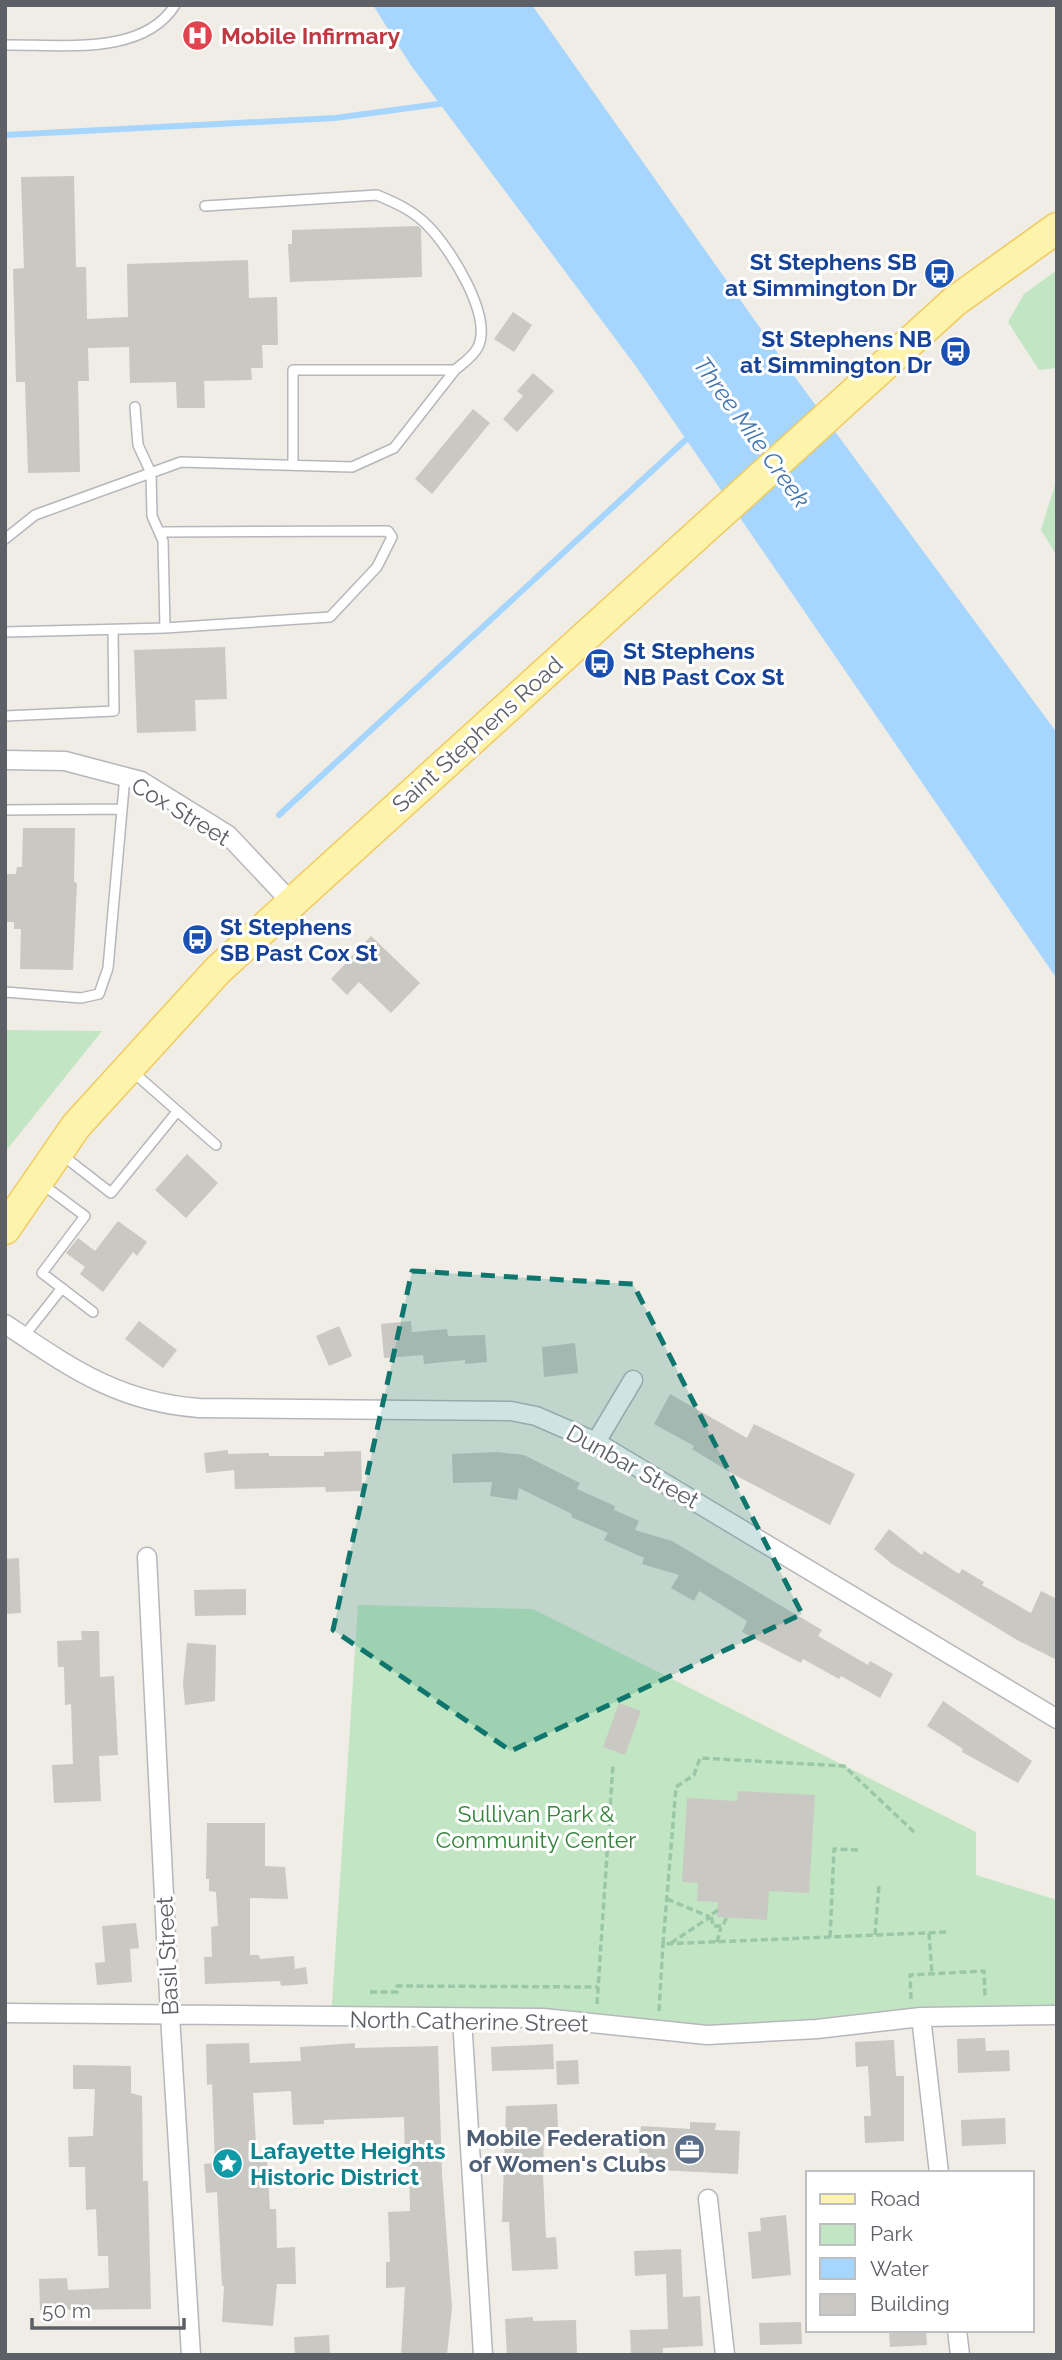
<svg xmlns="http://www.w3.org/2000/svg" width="1062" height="2360" viewBox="0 0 1062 2360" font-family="Raleway,sans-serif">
	<rect width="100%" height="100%" fill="#efede5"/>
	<path fill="#c2e6c3" d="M1057 270V368L1039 370 1008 322 1024 294Z
		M1057 478V556L1041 530Z
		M5 1030 102 1031 5 1152Z
		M358 1605 533 1609 976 1832V1875L1057 1900V2015L707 2035 543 2018H331Z"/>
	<path fill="#a6d5fe" d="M373 5H532L789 369 1057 733V979L635 365 410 64Z"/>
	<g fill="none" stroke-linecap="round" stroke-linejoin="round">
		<path stroke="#a6d5fe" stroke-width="6" d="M5 135 335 118 446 103
			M279 815 692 434"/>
	</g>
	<path fill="#cac8c2" d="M74 176 76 267H86L87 319 128 317 127 264 248 260 249 298 277 297 278 345H262L263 368H251L252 380 204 381 205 408H177L176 382 130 383 129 347 88 348 89 381H78L80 472 28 473 25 382H16L13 269 24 268 21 177Z
		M418 226 421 229 422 277 290 282 288 244H292V230Z
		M513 312 532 325 514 352 494 339Z
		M533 373 554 391 517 432 503 419 523 396 517 391Z
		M473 409 490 423 432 494 415 479Z
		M225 647 227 699 195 700 196 731 137 733 134 650Z
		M23 828H75L74 882 77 883 73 970 20 969 21 929H14V922H5V874H16L17 867H22Z
		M371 936 420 983 391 1013 359 982 347 995 331 979Z
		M187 1154 218 1183 186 1218 155 1190Z
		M118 1221 147 1242 137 1256 133 1252 103 1292 80 1274 85 1267 66 1253 78 1238 95 1251Z
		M139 1321 177 1350 163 1368 125 1339Z
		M411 1321 412 1332 447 1329 448 1336 485 1335 487 1362 465 1364V1360L424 1364 423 1355 384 1358 381 1324Z
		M339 1326 352 1356 329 1366 316 1336Z
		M575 1343 578 1373 544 1377 542 1347Z
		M670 1394 747 1438 754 1424 855 1474 830 1525 731 1473 692 1449 694 1446 654 1424Z
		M228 1450V1454L269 1453V1456H324V1452L361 1451 362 1491 326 1492 325 1487 235 1489 234 1470 206 1473 204 1453Z
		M496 1452 524 1455 580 1483 577 1489 615 1506 614 1510 639 1521 635 1530 672 1541 822 1630 818 1636 868 1665 870 1661 893 1674 880 1698 841 1676 839 1679 803 1659 801 1663 742 1632 747 1621 699 1591 694 1601 671 1588 679 1575 642 1564 644 1558 604 1540 608 1533 571 1517 572 1514 519 1488 517 1500 490 1496 492 1482 453 1483 452 1454Z
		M889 1529 922 1555 924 1551 959 1574 962 1569 984 1582 982 1585 1031 1613 1041 1591 1057 1599V1660L1017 1640 892 1564 874 1549Z
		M19 1558 21 1613 5 1614V1559Z
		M246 1589V1615L195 1616 194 1590Z
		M81 1631H99L100 1677 114 1676 118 1755 99 1756 101 1801 54 1803 52 1765 73 1764 71 1704 65 1705 64 1667H58L57 1641 82 1640Z
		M187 1643 216 1645 215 1701 185 1705 183 1683Z
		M943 1701 1032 1761 1018 1783 962 1752 963 1749 927 1726Z
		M619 1703 641 1711 625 1755 603 1747Z
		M738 1791 815 1795 809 1893 769 1891 767 1920 717 1917 718 1902 697 1901 698 1883 682 1882 687 1798 737 1801Z
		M207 1823H265V1866L285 1867 288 1899 250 1898V1955H259L260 1959 294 1956 295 1969 306 1967 308 1984 281 1986 280 1981 205 1984 204 1957H212L211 1927 218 1926 216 1892 209 1891V1879H206Z
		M136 1923 139 1948 130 1949 132 1982 97 1985 95 1963 105 1962 102 1926Z
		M985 2038 986 2051 1009 2050 1010 2071 958 2073 957 2039Z
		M894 2040 896 2076H904V2141L865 2143 864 2116H871L868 2066 856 2067 855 2042Z
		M249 2043 250 2063 301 2061 300 2047 355 2043V2048L438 2046 442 2173 452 2307 447 2355H401L405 2287 386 2288V2262H390L388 2212 410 2211 409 2157H405L404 2117 324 2120V2124L293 2125 291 2091 253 2093 257 2161 267 2160 270 2209H276L277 2248 295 2247 296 2284H277L273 2326 222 2322 224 2286H222L217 2192 206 2193 204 2164 215 2163 212 2084 207 2085 206 2044Z
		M553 2044 554 2069 492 2071 491 2047Z
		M578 2060 579 2084 557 2085 556 2061Z
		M73 2065 131 2066V2093L142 2096 143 2181H148L151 2309 40 2310 39 2279 67 2278 68 2290 109 2288 108 2256H98L96 2209 86 2210 85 2167H69L68 2137 93 2136 95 2089H73Z
		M557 2104 558 2128 544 2129 543 2175 546 2238 556 2237 558 2269 512 2271 509 2222H502L506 2106Z
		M1005 2118 1006 2144 962 2146 961 2120Z
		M690 2122 716 2123 715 2130 740 2131 738 2174 638 2169 641 2126 690 2129Z
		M786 2215 791 2275 752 2279 748 2232 761 2231 760 2218Z
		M681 2249 683 2297 700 2296 703 2346 663 2348V2355H631L630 2330 668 2329 666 2274 635 2276 634 2251Z
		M533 2317V2321L576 2320 577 2355H507L505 2319Z
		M801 2322 802 2344 760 2345 759 2323Z
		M905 2330H926L927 2345 890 2347 889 2331Z
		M329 2335 330 2355H295L294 2337Z"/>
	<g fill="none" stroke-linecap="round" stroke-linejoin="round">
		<defs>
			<path id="service" d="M5 45C59 44 143 57 175 5
				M205 206 377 195C396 203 414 211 428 226 450 248 493 316 478 347 473 357 463 363 455 370
				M160 532 388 531 392 537 377 567 330 617 165 628
				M5 539 35 515 181 462 352 467 394 448 455 370H293V465
				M5 632 165 628 163 541 152 516 151 473 138 445 135 407
				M5 716 114 711 113 630
				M5 810 122 809
				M5 992 81 998 99 994 108 968 125 776
				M133 1072 216 1145
				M62 1155 111 1193 176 1113
				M42 1184 85 1216 42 1273 93 1312
				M24 1336 62 1288"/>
			<path id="minor" d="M5 760 65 761 141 781 228 835 292 903
				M5 1324C71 1368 118 1402 199 1408L511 1411 536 1416 596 1442 1057 1719
				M596 1442 633 1380
				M147 1557 170 2016 191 2355
				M5 2013 543 2018 707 2035 817 2029 921 2017 1057 2015
				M921 2017 939 2173
				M462 2019 483 2355
				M708 2199 725 2355
				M957 2330 960 2355"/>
			<path id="primary" d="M5 1229 76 1126 218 970 955 301 1057 228"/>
		</defs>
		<use href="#service" stroke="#b6b7bc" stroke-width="12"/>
		<use href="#minor" stroke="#b6b7bc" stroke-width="21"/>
		<use href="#primary" stroke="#f0cb5e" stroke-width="33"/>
		<path stroke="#9bc7a9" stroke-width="3.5" stroke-dasharray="7 3.5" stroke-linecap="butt" d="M914 1832 844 1766 700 1758 694 1775 676 1787 663 1944 947 1932
			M667 1899 710 1917
			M718 1910 711 1915 713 1926H723L727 1916
			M929 1933 932 1974
			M875 1935 879 1885
			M830 1937 834 1849 860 1850
			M717 1942 721 1927
			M671 1943 710 1917
			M370 1992H397V1986L598 1987
			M911 1999 910 1975 984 1971 985 1996
			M597 2004 613 1764
			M659 2011 663 1944"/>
		<use href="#service" stroke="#fff" stroke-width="9"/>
		<use href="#minor" stroke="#fff" stroke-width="18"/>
		<use href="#primary" stroke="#fef3ab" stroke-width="30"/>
	</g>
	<path fill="#0f766e" fill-opacity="0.2" stroke="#0f766e" stroke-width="5" stroke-dasharray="14 9" stroke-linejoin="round" d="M412 1271 633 1284 802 1614 511 1751 333 1630Z"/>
	<defs>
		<symbol id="hospital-disc" viewBox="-11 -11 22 22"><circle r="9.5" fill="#e0444e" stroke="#fff"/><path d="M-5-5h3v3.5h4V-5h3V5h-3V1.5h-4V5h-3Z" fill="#fff"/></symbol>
		<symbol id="bus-disc" viewBox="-11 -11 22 22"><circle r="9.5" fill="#1a4fb4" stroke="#fff"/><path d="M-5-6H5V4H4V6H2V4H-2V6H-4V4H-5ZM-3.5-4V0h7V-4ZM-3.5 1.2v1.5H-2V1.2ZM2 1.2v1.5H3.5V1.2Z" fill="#fff"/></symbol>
		<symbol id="office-disc" viewBox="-11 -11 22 22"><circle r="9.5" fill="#5c6f8a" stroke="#fff"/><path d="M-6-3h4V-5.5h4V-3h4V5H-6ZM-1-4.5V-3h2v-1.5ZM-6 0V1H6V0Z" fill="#fff"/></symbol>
		<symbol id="sight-disc" viewBox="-11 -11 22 22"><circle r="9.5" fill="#0f9aa8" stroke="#fff"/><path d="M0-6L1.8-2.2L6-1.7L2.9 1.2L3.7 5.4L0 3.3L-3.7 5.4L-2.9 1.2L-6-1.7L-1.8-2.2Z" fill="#fff"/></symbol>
	</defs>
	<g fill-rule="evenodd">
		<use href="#hospital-disc" x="180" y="18" width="35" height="35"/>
		<use href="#bus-disc" x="922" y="256" width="35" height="35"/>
		<use href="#bus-disc" x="938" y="334" width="35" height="35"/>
		<use href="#bus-disc" x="582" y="646" width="35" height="35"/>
		<use href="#bus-disc" x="180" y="922" width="35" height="35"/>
		<use href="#office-disc" x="672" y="2132" width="35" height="35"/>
		<use href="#sight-disc" x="210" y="2146" width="35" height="35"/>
	</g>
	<g text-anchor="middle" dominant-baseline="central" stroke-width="6" stroke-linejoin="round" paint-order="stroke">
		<g font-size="23" font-weight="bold" fill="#be3a42" stroke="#fff" text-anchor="start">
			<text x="221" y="35">Mobile Infirmary</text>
		</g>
		<g font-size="23" font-weight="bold" fill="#164399" stroke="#fff" text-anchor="end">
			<text x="917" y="261">St Stephens SB<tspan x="917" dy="26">at Simmington Dr</tspan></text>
			<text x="932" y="338">St Stephens NB<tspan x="932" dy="26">at Simmington Dr</tspan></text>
			<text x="623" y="650" text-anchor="start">St Stephens<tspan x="623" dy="26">NB Past Cox St</tspan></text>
			<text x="220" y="926" text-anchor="start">St Stephens<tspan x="220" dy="26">SB Past Cox St</tspan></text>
		</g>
		<g font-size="23" fill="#5d6066" stroke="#fff">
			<text transform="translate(477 734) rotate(-42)">Saint Stephens Road</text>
			<text transform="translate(181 811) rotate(31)">Cox Street</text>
			<text transform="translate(633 1466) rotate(29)">Dunbar Street</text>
			<text transform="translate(167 1956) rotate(-93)">Basil Street</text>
			<text transform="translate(469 2021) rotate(1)">North Catherine Street</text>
		</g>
		<g font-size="23" fill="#36843c" stroke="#fff">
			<text x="536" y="1813">Sullivan Park &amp;<tspan x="536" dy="26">Community Center</tspan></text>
		</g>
		<g font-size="23" font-weight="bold" fill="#4e5e75" stroke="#fff" text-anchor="end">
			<text x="666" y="2137">Mobile Federation<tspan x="666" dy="26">of Women's Clubs</tspan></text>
		</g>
		<g font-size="23" font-weight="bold" fill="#0d838f" stroke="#fff" text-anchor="start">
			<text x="250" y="2150">Lafayette Heights<tspan x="250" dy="26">Historic District</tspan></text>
		</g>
		<g font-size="24" font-style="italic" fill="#4275b0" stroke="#fff">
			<text transform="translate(752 432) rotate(54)">Three Mile Creek</text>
		</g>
	</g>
	<rect width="1062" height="2360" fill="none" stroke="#5d6066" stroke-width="14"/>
	<rect x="806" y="2171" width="228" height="161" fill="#ffffff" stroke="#bebfc2" stroke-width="2"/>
	<rect x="820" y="2194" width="35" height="10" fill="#fef3ab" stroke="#bebfc2" stroke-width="2"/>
	<text x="870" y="2206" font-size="21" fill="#5d6066">Road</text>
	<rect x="820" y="2224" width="35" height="21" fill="#c2e6c3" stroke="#bebfc2" stroke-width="2"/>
	<text x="870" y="2241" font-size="21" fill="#5d6066">Park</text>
	<rect x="820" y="2258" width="35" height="21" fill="#a6d5fe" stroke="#bebfc2" stroke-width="2"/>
	<text x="870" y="2276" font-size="21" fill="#5d6066">Water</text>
	<rect x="820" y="2294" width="35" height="21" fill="#cac8c2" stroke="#bebfc2" stroke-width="2"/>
	<text x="870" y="2311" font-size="21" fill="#5d6066">Building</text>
	<path d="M32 2318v10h152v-10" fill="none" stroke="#5d6066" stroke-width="3.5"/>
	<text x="42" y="2318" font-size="21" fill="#5d6066" stroke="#ffffff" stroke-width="5" paint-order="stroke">50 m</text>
</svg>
